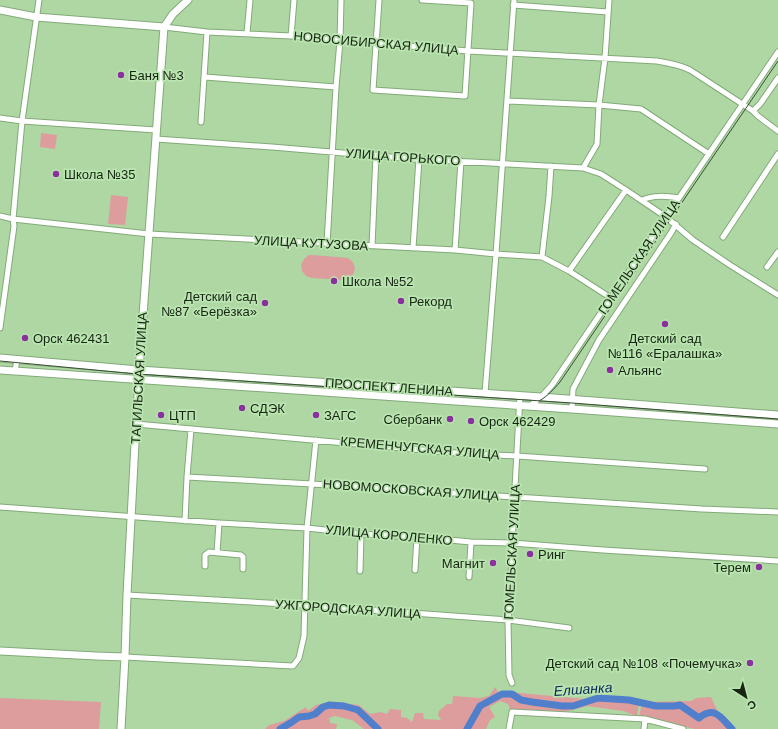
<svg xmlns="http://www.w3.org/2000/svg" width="778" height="729" viewBox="0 0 778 729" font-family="Helvetica,sans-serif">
	<rect width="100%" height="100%" fill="#aed7a4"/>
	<path fill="#de9d9d" d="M41 133 57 135 55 149 40 147Z
		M111 195 128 197 125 225 108 224Z
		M309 255H313L348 258C358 264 357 276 345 280L312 278 306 276 302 271 301 265 304 259Z
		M495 687 500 695H505L508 692 597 700 627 698 637 700 636 702 639 703 637 716 623 711 587 706 564 712 510 710 508 704 500 701 489 707 495 717 490 720 486 729H364L352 720 335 716 327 719H330V723L337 724 336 729H265L269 725 284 721 306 707 308 711 316 705 331 702 359 705 370 714 381 712 387 714 390 709 401 710V717L407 718 412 722 415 713H423L424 719 441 720 438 715 439 711 447 704H452L453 696 480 698 489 696Z
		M711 697 718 712 731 729H695L639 717 642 702 691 701 696 698Z
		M0 698 101 702 99 729H0Z"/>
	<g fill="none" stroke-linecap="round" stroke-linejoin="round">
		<path stroke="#507fcb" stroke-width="7" d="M280 729 292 722 299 717 309 716 315 714 323 707 329 705 344 706 358 710 378 729
			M467 729 480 706 502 694H512L521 700 532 702 562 706H573L598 698 629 700 656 706H675L680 705 699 718C715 705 721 718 732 729"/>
		<defs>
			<path id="minor" d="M379 0 373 90 465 96 471 3 422 0
				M513 5 608 12
				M164 27 207 32 291 36 468 51 657 61C669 63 680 65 690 70L753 111 758 116 778 131
				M247 33 250 0
				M291 36 294 0
				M205 77 336 87
				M507 101 599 105 641 109 709 154
				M753 111 760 104 778 78
				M0 118 22 121 156 130
				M201 122 207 32
				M156 139 272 147 414 159 583 168 601 174 626 190 666 217 693 240 730 265 778 295
				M583 168 597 144 599 105 605 58 609 0
				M642 200C654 195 666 196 679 198
				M0 216 13 219 149 234 455 250 496 254 542 257 569 271 611 298
				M723 237 778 154
				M327 244 336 87 340 41 341 0
				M372 246 376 155
				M413 248 419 159
				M455 250 461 161
				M542 257 549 196 551 166
				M767 267 778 252
				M569 271 626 190
				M0 328 14 226 13 219 22 121 39 0
				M15 371 17 360
				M485 393 496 254 514 0
				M530 406 541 397 552 385 778 52
				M572 409 573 389 599 340 671 233 676 224
				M136 424 456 453 517 456 705 469
				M187 477 312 484 702 509 778 512
				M0 507 219 523 307 528 361 534 417 537 471 542 512 543 603 550 778 561
				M185 521 187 477 191 429
				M217 553 219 523
				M205 566V555L209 552 241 555 243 557V569
				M415 570 417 537
				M360 571 361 534
				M469 577 471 542
				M127 595 304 605 508 620 569 628
				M125 657 293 666 299 658 304 636 307 528 316 440
				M512 683 509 675 508 620 512 560V543L520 396
				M509 729 512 712 645 719 683 729
				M644 729 645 719"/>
			<path id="major" d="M0 10 36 17 164 27
				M164 27 173 14 188 0
				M0 358 139 370 541 397 778 415
				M0 370 572 409 778 424
				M0 651 96 656 125 657
				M121 729 125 657 127 595 136 424 139 380V370L164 27"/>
		</defs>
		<use href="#minor" stroke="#83aa79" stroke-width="7"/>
		<use href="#major" stroke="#83aa79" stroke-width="9"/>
		<use href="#minor" stroke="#fff" stroke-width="5"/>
		<use href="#major" stroke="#fff" stroke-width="7"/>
		<path stroke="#384d33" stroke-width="1" d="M0 361 137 374 572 403 778 419
			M539 401C548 396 554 389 560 382L778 61"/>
	</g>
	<g fill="#89319d" stroke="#bae4b0" stroke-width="1.5">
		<circle cx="121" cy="75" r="4"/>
		<circle cx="56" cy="174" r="4"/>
		<circle cx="334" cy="281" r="4"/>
		<circle cx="401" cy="301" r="4"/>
		<circle cx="265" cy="303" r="4"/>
		<circle cx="665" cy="324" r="4"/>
		<circle cx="25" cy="338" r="4"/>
		<circle cx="610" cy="370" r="4"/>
		<circle cx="242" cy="408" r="4"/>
		<circle cx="161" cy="415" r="4"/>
		<circle cx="316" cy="415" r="4"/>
		<circle cx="450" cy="419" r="4"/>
		<circle cx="471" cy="421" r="4"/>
		<circle cx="530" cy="554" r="4"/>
		<circle cx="493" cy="563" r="4"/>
		<circle cx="759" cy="567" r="4"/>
		<circle cx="750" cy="663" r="4"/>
	</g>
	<g text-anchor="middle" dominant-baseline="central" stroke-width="3.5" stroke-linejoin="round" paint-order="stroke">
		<g font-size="13" fill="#172613" stroke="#bae4b0">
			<text transform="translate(376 43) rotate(5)">НОВОСИБИРСКАЯ УЛИЦА</text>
			<text transform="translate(403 157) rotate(4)">УЛИЦА ГОРЬКОГО</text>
			<text transform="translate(311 243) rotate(3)">УЛИЦА КУТУЗОВА</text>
			<text transform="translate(639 257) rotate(-56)">ГОМЕЛЬСКАЯ УЛИЦА</text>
			<text transform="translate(139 378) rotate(-87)">ТАГИЛЬСКАЯ УЛИЦА</text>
			<text transform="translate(389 387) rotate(4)">ПРОСПЕКТ ЛЕНИНА</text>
			<text transform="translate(420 448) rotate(5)">КРЕМЕНЧУГСКАЯ УЛИЦА</text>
			<text transform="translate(411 490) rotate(4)">НОВОМОСКОВСКАЯ УЛИЦА</text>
			<text transform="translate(389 535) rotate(5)">УЛИЦА КОРОЛЕНКО</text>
			<text transform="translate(512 552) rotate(-87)">ГОМЕЛЬСКАЯ УЛИЦА</text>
			<text transform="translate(348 609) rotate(4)">УЖГОРОДСКАЯ УЛИЦА</text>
		</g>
		<g font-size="13" fill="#172613" stroke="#bae4b0" text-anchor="start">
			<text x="129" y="75">Баня №3</text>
			<text x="64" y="174">Школа №35</text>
			<text x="342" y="281">Школа №52</text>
			<text x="257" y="296" text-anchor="end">Детский сад<tspan x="257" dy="15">№87 «Берёзка»</tspan></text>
			<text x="409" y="301">Рекорд</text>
			<text x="33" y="338">Орск 462431</text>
			<text x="665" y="338" text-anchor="middle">Детский сад<tspan x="665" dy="15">№116 «Ералашка»</tspan></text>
			<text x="618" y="370">Альянс</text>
			<text x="250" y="408">СДЭК</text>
			<text x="169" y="415">ЦТП</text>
			<text x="324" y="415">ЗАГС</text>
			<text x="442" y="419" text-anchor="end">Сбербанк</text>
			<text x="479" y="421">Орск 462429</text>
			<text x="538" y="554">Ринг</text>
			<text x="485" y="563" text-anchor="end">Магнит</text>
			<text x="751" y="567" text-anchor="end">Терем</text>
			<text x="742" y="663" text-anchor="end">Детский сад №108 «Почемучка»</text>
		</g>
		<g font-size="14" font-style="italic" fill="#092758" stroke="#bae4b0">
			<text transform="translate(583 689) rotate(-4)">Елшанка</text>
		</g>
	</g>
	<g transform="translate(746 697) rotate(144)" stroke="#bae4b0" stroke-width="3" paint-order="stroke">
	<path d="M0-3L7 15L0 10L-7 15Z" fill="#172613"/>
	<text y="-6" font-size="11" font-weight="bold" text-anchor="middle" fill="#172613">С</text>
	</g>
</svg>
